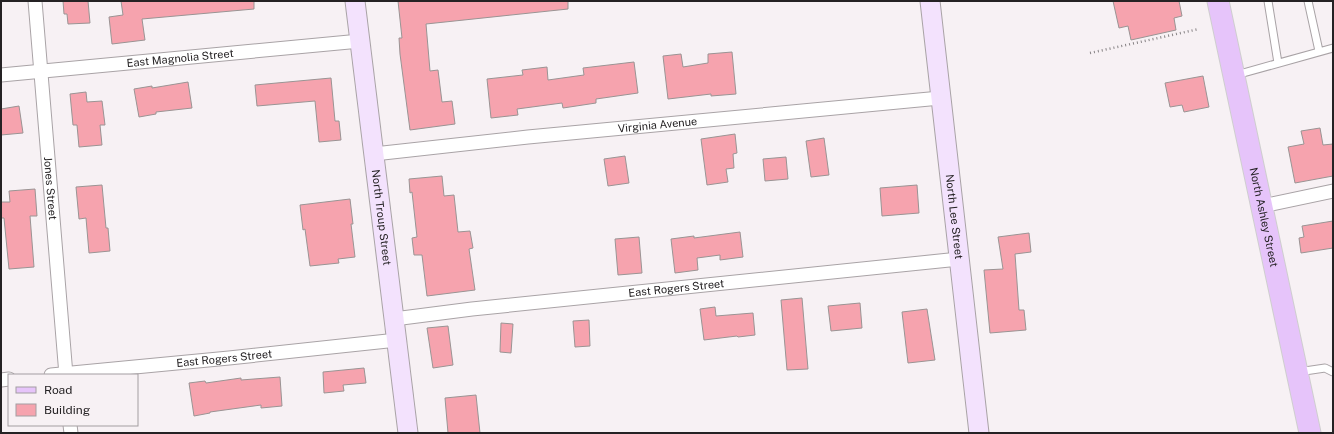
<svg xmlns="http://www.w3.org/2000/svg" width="1334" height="434" viewBox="0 0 1334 434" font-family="'Public Sans',sans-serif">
	<rect width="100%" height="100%" fill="#f7f1f4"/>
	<path fill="#f6a3ae" stroke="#9a9494" d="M63 1H88L90 23 68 24 67 14H64Z
		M121 1H254V9L142 19 145 40 112 44 109 17 123 15Z
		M398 1H568V9L426 24 430 71 438 70 442 102 452 101 455 124 410 130 400 54 399 38H402Z
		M1113 1H1179L1182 16 1174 18 1176 30 1131 40 1128 26 1119 28Z
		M732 52 736 94 711 96V94L668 99 663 56 681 54 683 67 708 63V54Z
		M634 62 638 93 596 99V103L563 108 562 103 517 109 518 115 491 118 487 79 523 75 522 70 547 67 548 80 584 75 583 68Z
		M1203 76 1209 107 1184 112 1182 105 1170 107 1165 83Z
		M331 78 335 121H339L341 140 319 142 315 101 257 106 255 85Z
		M188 82 192 108 156 112V114L139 117 134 89 152 86V88Z
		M86 92 87 102 102 101 105 125H100L102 145 79 147 77 125H73L70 94Z
		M19 106 23 133 1 135V109Z
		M1320 128 1323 145 1333 144V176L1295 183 1288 147 1304 144 1301 131Z
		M735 134 737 153 733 154 734 168 726 169 728 182 707 185 701 139Z
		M824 138 829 175 811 177 806 141Z
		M625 156 629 183 608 186 604 159Z
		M786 157 788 179 765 181 763 159Z
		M442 176 444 196 454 195 458 232 470 231 473 248 469 249 475 290 427 296 422 255H414L412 238 417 237 412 192 410 193 409 179Z
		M102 185 106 228H108L110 251 89 253 86 218 79 219 76 187Z
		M917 185 919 213 882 216 880 188Z
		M35 189 37 216H30L34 267 9 269 4 218H1V202H10L9 191Z
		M350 199 353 224H351L355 257 338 259 339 263 310 266 305 229 303 230 300 205Z
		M1333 221V248L1301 253 1299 238 1304 237 1302 226Z
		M740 232 743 257 720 260V255L697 258 698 270 675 273 671 239 694 236V238Z
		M1029 233 1031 252 1015 254 1019 310H1024L1026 330 990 333 984 270 1003 269 998 237Z
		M639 237 642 273 618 275 615 239Z
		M802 298 808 369 787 370 781 300Z
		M860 303 862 328 831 331 828 306Z
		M715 307 716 316 753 313 755 335 738 337 737 336 704 340 700 309Z
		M927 309 935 360 908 363 902 312Z
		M589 320 590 346 575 347 573 321Z
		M501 323 513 324 511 353 500 352Z
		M448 326 453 365 433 368 427 328Z
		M364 368 366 383 343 385 344 391 324 393 323 372Z
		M280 377 282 406 261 408V405L210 412V413L194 416 189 383 205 381 206 383 241 378V380Z
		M476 395 480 433H448L445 398Z"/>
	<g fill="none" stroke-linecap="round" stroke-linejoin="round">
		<defs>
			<path id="lane" d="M1268 1 1278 63
				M1308 1 1319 51
				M1236 75 1333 48
				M1298 372 1325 368 1333 372"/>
			<g id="street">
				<path id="s1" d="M35 1 66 375"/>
				<path id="s2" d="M1 75 360 41"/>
				<path id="s3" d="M374 154 528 137 940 98"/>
				<path d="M1262 206 1333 191"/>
				<path id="s4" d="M394 319 472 309 959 259"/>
				<path id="s5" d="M51 375 229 358 397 340"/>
				<path d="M1 380 9 379"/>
				<path d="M70 425 71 433"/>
			</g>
			<g id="secondary">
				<path id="s6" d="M355 1 408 433"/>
				<path id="s7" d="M930 1 979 433"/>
			</g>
			<g id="primary">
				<path id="s8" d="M1218 1 1310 433"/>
			</g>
		</defs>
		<use href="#lane" stroke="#a9a3a6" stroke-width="9"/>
		<use href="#street" stroke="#a9a3a6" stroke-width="15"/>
		<use href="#secondary" stroke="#a9a3a6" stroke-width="21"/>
		<use href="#primary" stroke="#cfcecf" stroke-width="23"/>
		<path stroke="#878385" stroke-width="2.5" stroke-dasharray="1 3" stroke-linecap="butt" d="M1090 53 1199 29"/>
		<use href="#lane" stroke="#fff" stroke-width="7"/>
		<use href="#street" stroke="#fff" stroke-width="13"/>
		<use href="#secondary" stroke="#f3e2fd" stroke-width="19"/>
		<use href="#primary" stroke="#e6c4fa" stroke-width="21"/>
	</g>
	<g text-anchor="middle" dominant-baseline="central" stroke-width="3" stroke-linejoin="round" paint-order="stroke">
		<g font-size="11" fill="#252224" stroke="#f7f1f4">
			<text stroke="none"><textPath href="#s2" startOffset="180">East Magnolia Street</textPath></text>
			<text stroke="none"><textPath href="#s3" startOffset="285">Virginia Avenue</textPath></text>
			<text stroke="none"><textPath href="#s1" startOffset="188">Jones Street</textPath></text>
			<text stroke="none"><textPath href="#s6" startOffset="218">North Troup Street</textPath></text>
			<text stroke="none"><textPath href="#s7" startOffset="217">North Lee Street</textPath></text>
			<text stroke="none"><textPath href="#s8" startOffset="221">North Ashley Street</textPath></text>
			<text stroke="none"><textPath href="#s4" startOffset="284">East Rogers Street</textPath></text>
			<text stroke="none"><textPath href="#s5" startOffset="174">East Rogers Street</textPath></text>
		</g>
	</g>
	<rect width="1334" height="434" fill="none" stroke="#252224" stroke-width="4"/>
	<rect x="8" y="374" width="130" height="52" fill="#f7f1f4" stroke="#a39ea1"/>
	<rect x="16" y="387" width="20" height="6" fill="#e6c4fa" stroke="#a39ea1"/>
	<text x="44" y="394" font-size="12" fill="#252224">Road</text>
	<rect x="16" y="404" width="20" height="12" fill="#f6a3ae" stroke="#a39ea1"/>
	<text x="44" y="414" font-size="12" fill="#252224">Building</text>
</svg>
